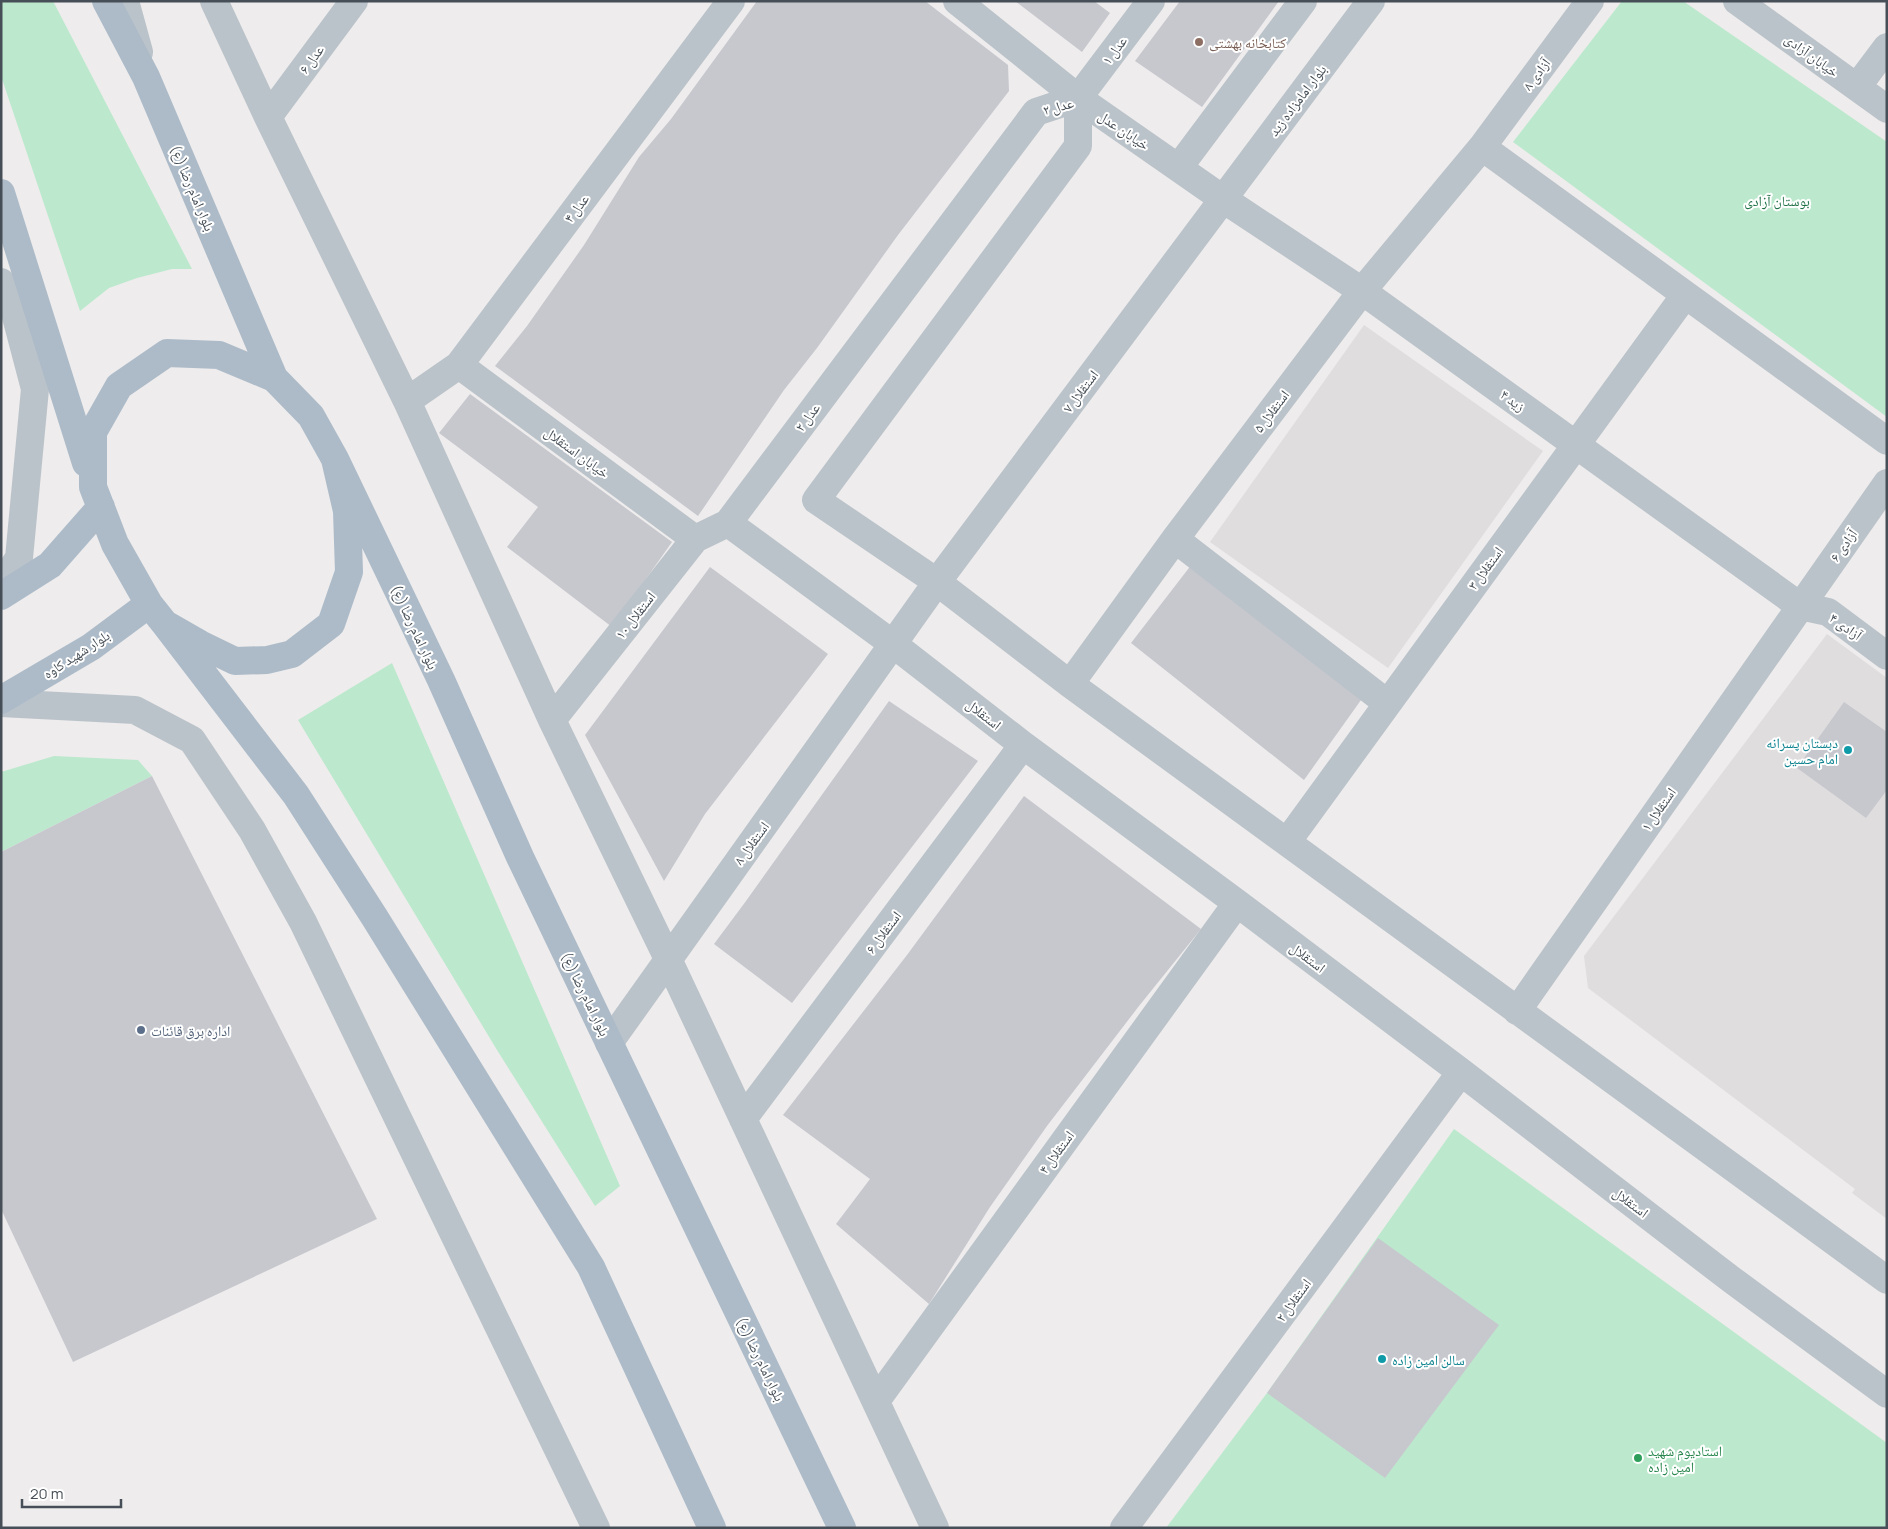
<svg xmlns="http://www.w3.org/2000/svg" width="1888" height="1529" viewBox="0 0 1888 1529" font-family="Manrope,'Noto Naskh Arabic',sans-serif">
	<rect width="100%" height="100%" fill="#eeecec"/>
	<path fill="#dfdddd" d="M1364 325 1543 451 1388 668 1210 542Z
		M1827 634 1887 678V1219L1852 1193 1855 1189 1588 988 1584 956Z"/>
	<path fill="#bce9cd" d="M1 1H53L192 269H172L137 278 109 288 80 311 1 76Z
		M1622 1H1683L1887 142V417L1513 142Z
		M392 663 620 1186 595 1206 497 1050 298 720Z
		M54 756 138 760 152 776 1 852V772Z
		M1454 1129 1887 1443V1528H1166L1267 1393Z"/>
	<path fill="#c7c8ce" d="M757 1H925L1008 65 1009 91 898 235 817 348 784 390 698 516 495 366 527 326 584 245 639 157 671 119Z
		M1015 1H1094L1110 13 1082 52Z
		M1180 1H1279L1202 107 1135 61Z
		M470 394 672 542 612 627 507 547 538 507 439 433Z
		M1192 564 1366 693 1304 780 1131 643Z
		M710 567 828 654 705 814 664 881 585 735Z
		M889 701 978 761 792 1003 714 944 746 901Z
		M1844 702 1887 732V790L1866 818 1797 768Z
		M152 776 377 1219 73 1362 1 1209V852Z
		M1024 796 1201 929 1139 1006 1047 1126 990 1207 929 1304 836 1224 870 1179 783 1115 907 955Z
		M1378 1238 1499 1325 1385 1478 1267 1393Z"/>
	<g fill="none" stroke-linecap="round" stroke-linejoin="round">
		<path stroke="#bbc3ca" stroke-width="28" d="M125 1 139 52
			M214 1 268 117 407 401 552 720 668 959 935 1528
			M957 1 1078 98 1223 199 1362 291 1800 606 1828 612 1887 656
			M1737 1 1887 109
			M1857 87 1887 47
			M1078 98V146L816 500 937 582 1070 684 1887 1280
			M1078 98 1151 1
			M268 117 354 1
			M1482 147 1887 441
			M1179 167 1303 1
			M1 282 15 313 35 389 19 558 1 585
			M459 365 695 539
			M407 401 459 365 731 1
			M728 523 893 644 1023 745 1237 903 1461 1072 1732 1280 1887 1394
			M1175 539 1387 703
			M1070 684 1175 539 1362 291 1482 147 1590 1
			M1 703 135 710 192 740 252 830 303 922 596 1528
			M552 720 695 539 728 523 1036 112 1078 98
			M1287 842 1685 295
			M1517 1011 1887 483
			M609 1043 937 582 1371 1
			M743 1119 1023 745
			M876 1401 1237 903
			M1124 1528 1461 1072"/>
		<path stroke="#adbbc9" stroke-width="28" d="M106 1 146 77 274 378
			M1 193 86 463
			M167 353 219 355 274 378 311 416 335 459 347 511 349 572 331 624 292 654 267 660 235 661 200 644 165 624 149 604 115 544 93 487V432L119 386Z
			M335 459 441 680 520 857 842 1528
			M1 596 50 565 101 507
			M165 624 296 795 375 918 591 1267 712 1528
			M1 700 91 647 149 604"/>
	</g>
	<circle fill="#8d6e63" stroke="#fff" stroke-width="2" cx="1199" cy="42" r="5"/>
	<g fill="#0f9aa8" stroke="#fff" stroke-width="2">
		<circle cx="1848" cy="750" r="5"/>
		<circle cx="1382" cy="1359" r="5"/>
	</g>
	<circle fill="#5c6f8a" stroke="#fff" stroke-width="2" cx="141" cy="1030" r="5"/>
	<circle fill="#2e9e5b" stroke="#fff" stroke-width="2" cx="1638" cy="1458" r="5"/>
	<g text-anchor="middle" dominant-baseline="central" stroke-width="4" stroke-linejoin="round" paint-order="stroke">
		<g font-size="14" fill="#785e54" stroke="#fff" text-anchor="start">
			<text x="1209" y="42">کتابخانه بهشتی</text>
		</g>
		<g font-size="14" fill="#464f57" stroke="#fff">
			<text transform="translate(1114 50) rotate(-53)">عدل ۱</text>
			<text transform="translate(1812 55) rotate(36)">خیابان آزادی</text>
			<text transform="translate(311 59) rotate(-54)">عدل ۶</text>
			<text transform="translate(1536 74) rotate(-53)">آزادی ۸</text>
			<text transform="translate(1297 100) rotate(-53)">بلوار امامزاده زید</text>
			<text transform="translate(1058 106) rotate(-15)">عدل ۲</text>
			<text transform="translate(1124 130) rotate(34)">خیابان عدل</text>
			<text transform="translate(193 188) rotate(67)">بلوار امام رضا (ع)</text>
			<text transform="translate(576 208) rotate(-53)">عدل ۴</text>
			<text transform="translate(1080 391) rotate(-53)">استقلال ۷</text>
			<text transform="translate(1513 400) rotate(36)">زید ۴</text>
			<text transform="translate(1271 411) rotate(-53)">استقلال ۵</text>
			<text transform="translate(807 417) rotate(-53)">عدل ۲</text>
			<text transform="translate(577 452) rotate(36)">خیابان استقلال</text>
			<text transform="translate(1843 545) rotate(-55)">آزادی ۶</text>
			<text transform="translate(1485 568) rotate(-54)">استقلال ۳</text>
			<text transform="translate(635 615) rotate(-52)">استقلال ۱۰</text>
			<text transform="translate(1846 626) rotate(35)">آزادی ۴</text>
			<text transform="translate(415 627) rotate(65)">بلوار امام رضا (ع)</text>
			<text transform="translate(76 654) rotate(-33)">بلوار شهید کاوه</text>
			<text transform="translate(984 714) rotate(38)">استقلال</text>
			<text transform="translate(1658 809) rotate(-55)">استقلال ۱</text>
			<text transform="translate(751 843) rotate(-54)">استقلال ۸</text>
			<text transform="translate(883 932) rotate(-53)">استقلال ۶</text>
			<text transform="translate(1308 957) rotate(37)">استقلال</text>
			<text transform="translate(586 994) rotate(64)">بلوار امام رضا (ع)</text>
			<text transform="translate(1056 1152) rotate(-54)">استقلال ۴</text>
			<text transform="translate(1631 1202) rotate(37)">استقلال</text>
			<text transform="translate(1293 1300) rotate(-54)">استقلال ۲</text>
			<text transform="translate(761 1359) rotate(64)">بلوار امام رضا (ع)</text>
		</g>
		<g font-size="14" fill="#1e7146" stroke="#fff">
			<text x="1777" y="200">بوستان آزادی</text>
		</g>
		<g font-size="14" fill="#0d838f" stroke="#fff" text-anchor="end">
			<text x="1838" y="742">دبستان پسرانه<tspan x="1838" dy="16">امام حسین</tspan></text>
			<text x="1392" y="1359" text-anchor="start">سالن امین زاده</text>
		</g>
		<g font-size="14" fill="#4e5e75" stroke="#fff" text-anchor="start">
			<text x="151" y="1030">اداره برق قائنات</text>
		</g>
		<g font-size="14" fill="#27864d" stroke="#fff" text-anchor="start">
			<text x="1648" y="1450">استادیوم شهید<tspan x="1648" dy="16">امین زاده</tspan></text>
		</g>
	</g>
	<rect width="1888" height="1529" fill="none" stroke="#464f57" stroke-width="5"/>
	<path d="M22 1499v8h99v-8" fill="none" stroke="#464f57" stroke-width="2.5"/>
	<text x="30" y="1499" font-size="15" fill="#464f57" stroke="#ffffff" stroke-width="4" paint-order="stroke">20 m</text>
</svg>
